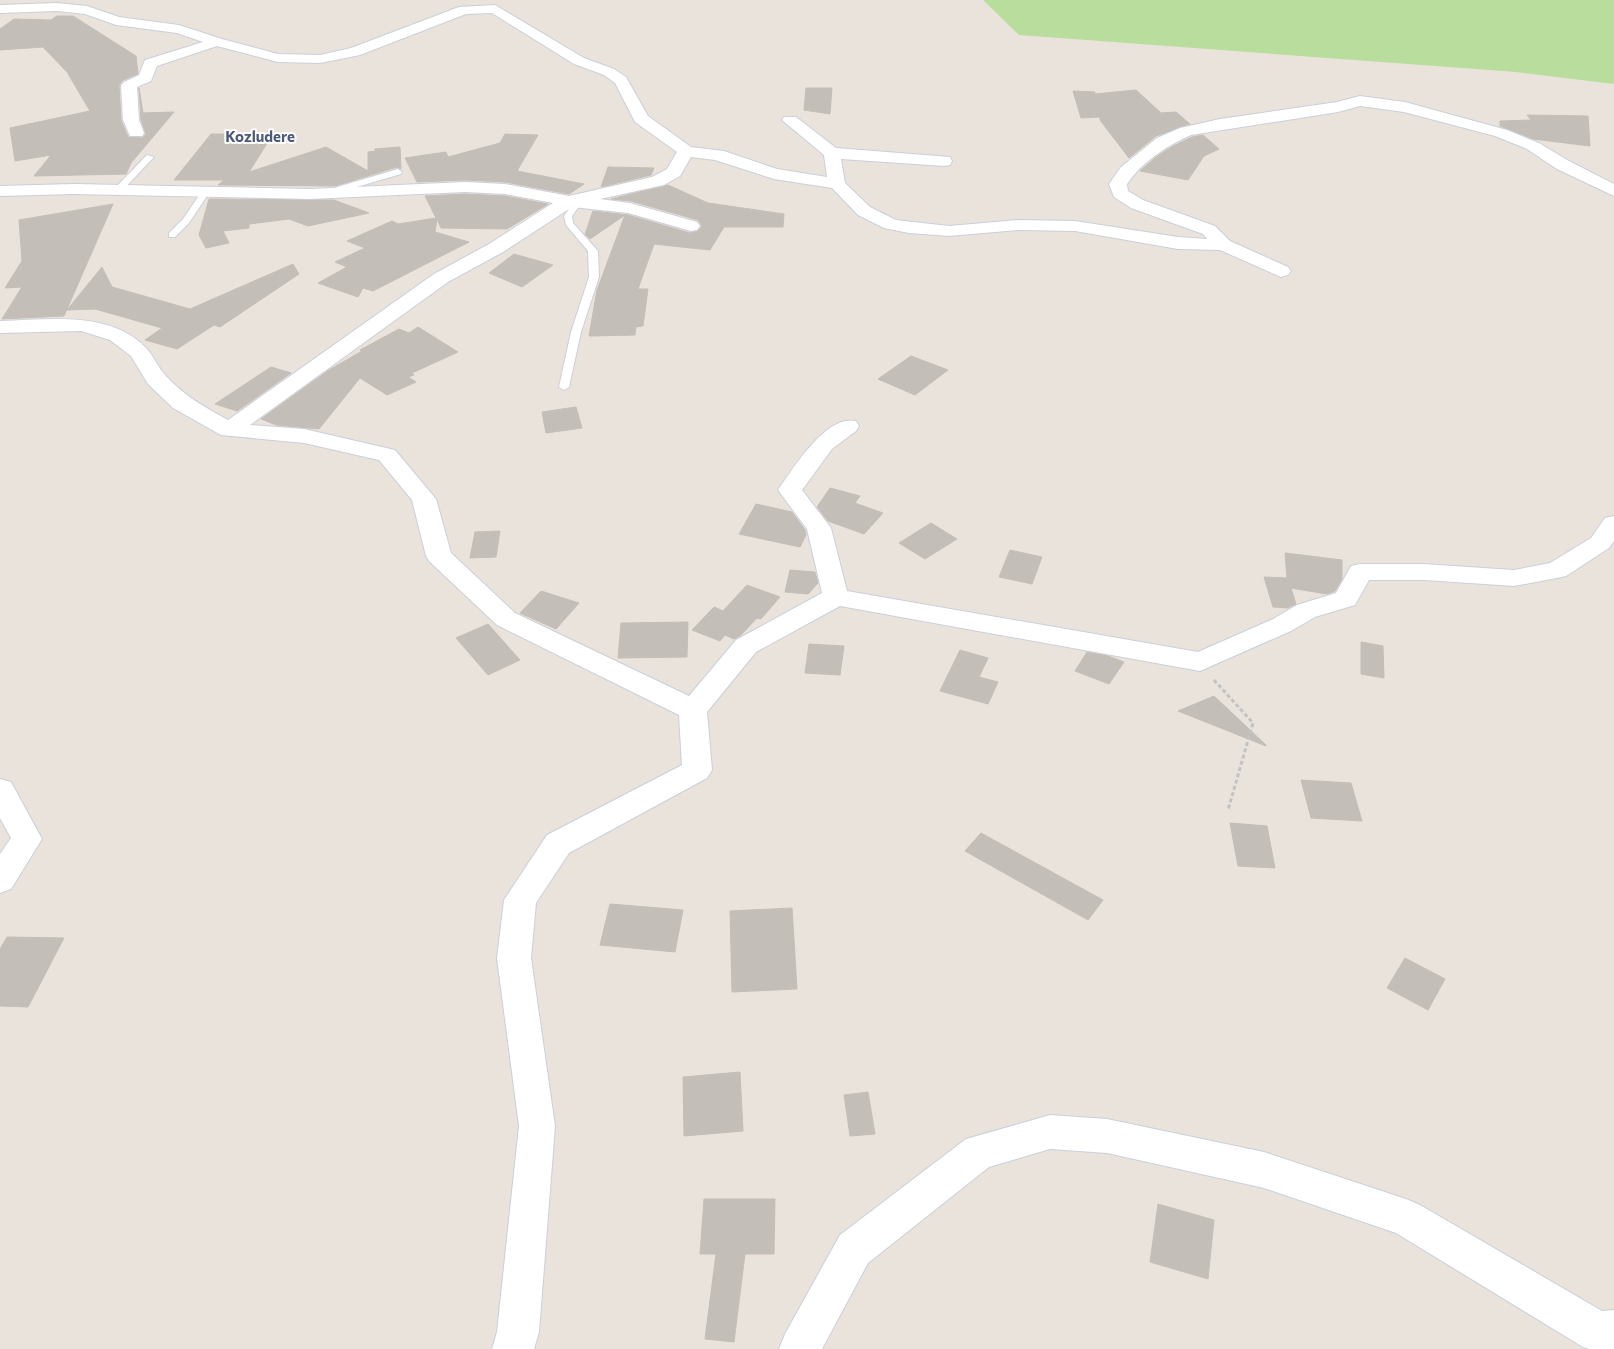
<svg xmlns="http://www.w3.org/2000/svg" width="1614" height="1349" viewBox="0 0 1614 1349" font-family="Commissioner,sans-serif">
	<rect width="100%" height="100%" fill="#eae3dc"/>
	<path fill="#b9dd9d" d="M983 0H1614V84L1516 72 1019 35Z"/>
	<path fill="#c3beb7" stroke="#c5beb6" d="M57 16H73L136 56 138 74 123 80 119 85 121 120 128 137 142 138 146 134 141 120 139 88 143 113 174 112 131 163 126 174 34 176 51 155 15 161 10 128 90 111 67 72 43 47 0 50V29L14 19 51 20Z
		M806 88H832L830 114 804 110Z
		M1136 90 1161 113 1176 112 1190 124 1156 136 1129 158 1100 120V117L1081 118 1073 91 1095 92V94Z
		M1527 115 1588 116 1590 146 1533 139 1500 126V121L1531 120Z
		M211 134H273L249 172 326 147 368 171V152L375 151V149L400 147 401 169 397 167 335 186 218 185 224 180H174Z
		M505 134 538 135 517 171 584 184 569 194 505 182 465 180 417 182 405 158 446 152 448 157 500 143Z
		M1203 135 1219 149 1204 156 1188 180 1140 171 1156 157 1173 146 1192 137Z
		M608 167 654 168 651 175 601 187Z
		M668 185 708 203 784 214 783 227H724L710 250 654 244 638 289H648L643 326 636 327 635 335 589 336 597 290 625 215 590 239 585 234 593 211 628 215 690 233 698 231 702 226 698 220 631 201 611 199Z
		M465 194 505 196 548 204 507 229 441 228 437 219 435 232 469 242 373 291 363 288 358 297 318 283 347 267 335 262 365 248 347 241 392 221 398 224 436 218 425 196Z
		M209 199 334 200 369 213 308 226 289 219 249 224V228L223 231 229 243 206 248 199 235Z
		M113 204 64 316 2 319 22 287 5 288 22 261 19 220Z
		M514 254 553 265 522 287 489 273Z
		M293 264 299 274 220 327 214 325 177 349 145 340 162 328 95 309 67 310 102 267 112 287 190 309Z
		M418 327 458 352 412 373 414 375 408 377 416 382 387 395 360 378 319 429 276 425 261 419 329 370 362 351 360 350 399 329 409 333Z
		M911 356 948 370 915 395 878 379Z
		M271 367 291 373 237 411 215 404Z
		M576 407 582 428 546 433 542 412Z
		M830 488 860 496 855 503 883 513 864 534 828 521 817 507Z
		M756 504 792 512 805 530 806 535 800 547 739 534Z
		M931 523 957 539 925 559 899 543Z
		M500 531 496 557 470 558 475 532Z
		M1010 550 1042 557 1032 584 999 577Z
		M1285 553 1342 560V579L1335 591 1327 594 1291 588 1296 604 1288 608 1273 607 1264 577 1287 578Z
		M790 570 815 572 818 583 808 594 785 592Z
		M747 585 780 597 761 619 757 618 741 635 734 639 725 635 720 641 692 630 714 607 723 611Z
		M541 591 579 603 556 629 520 613Z
		M688 622 687 657 618 658 621 623Z
		M488 624 520 660 488 675 456 638Z
		M1361 642 1383 646 1384 678 1361 674Z
		M809 644 844 646 840 675 805 673Z
		M960 650 988 658 979 677 998 682 988 704 940 691Z
		M1087 652 1108 656 1124 662 1109 684 1075 671Z
		M1214 696 1266 745V746L1178 711Z
		M1301 780 1351 783 1362 821 1311 818Z
		M1230 823 1267 826 1275 868 1238 866Z
		M981 833 1103 900 1088 920 965 851Z
		M610 904 683 910 675 952 600 945Z
		M792 908 797 989 732 992 730 911Z
		M7 937 64 938 28 1007 0 1006V949Z
		M1405 958 1445 979 1428 1010 1387 988Z
		M740 1072 743 1131 684 1136 683 1077Z
		M868 1092 875 1134 850 1136 844 1095Z
		M704 1199H775L774 1254H745L734 1342 705 1339 716 1254H700Z
		M1158 1204 1214 1220 1208 1279 1150 1262Z"/>
	<g fill="none" stroke-linecap="round" stroke-linejoin="round">
		<defs>
			<path id="service" d="M147 155 154 157 120 193H114V189Z
				M398 169 402 172 401 174 343 191 338 195 331 193 337 187Z
				M205 190 209 193 189 223 175 237H169V233L183 219 202 191Z
				M578 199 582 202 572 216 573 223 598 251 599 277 581 332 569 387 564 390 559 387 571 332 589 277 588 251 566 225 564 216 575 200Z"/>
			<path id="minor" d="M57 3 87 6 119 17 179 25 222 39 278 54 320 55 351 48 459 7 495 5 584 58 614 69 626 77 648 116 691 147 724 151 777 169 827 177 824 155 782 120 784 117H796L836 148 950 157 952 161 950 165 944 166 841 159 845 183 870 207 896 220 949 226 1019 220 1075 221 1178 237 1207 239 1203 234 1131 208 1114 197 1109 184 1121 167 1157 138 1180 128 1220 119 1337 102 1360 96 1405 102 1507 130 1539 143 1569 161 1614 184V196L1557 169 1527 149 1495 136 1404 112 1360 106 1338 112 1191 135C1166 146 1142 162 1127 184L1128 191 1143 200 1215 226 1230 241 1288 267 1291 271 1288 275 1281 277 1220 250 1178 249 1075 231 1019 230 949 236 909 233 884 228 858 215 832 188 774 179 715 160 691 157 680 176 664 185 600 199 630 203 697 222 700 226 697 230 691 231 628 213 572 207 503 252 448 282 250 425 304 429 395 450 436 499 451 553 515 613 689 696 736 640 822 593 807 529 778 490C793 469 826 414 856 421L859 426 856 431 832 449 802 490 831 528 847 591 1198 652 1273 619 1297 605 1336 593 1351 566 1360 564H1424L1514 570 1550 563 1591 538 1605 518 1614 516V541L1609 548 1566 576 1557 578 1514 586 1424 580H1369L1355 605 1315 617 1291 631 1200 671 840 606 756 652 707 712 712 770 707 778 569 853 536 903 531 958 555 1126 539 1332 534 1349H492L497 1332 519 1126 497 958 504 900 547 835 682 765 679 715 497 625 430 562 426 556 412 500 379 460 304 443 221 435 173 408 148 384 131 356 110 340 81 331 0 333V321C47 320 110 310 146 348 154 356 158 368 166 376 184 396 205 407 228 420L434 274 489 244 553 203 505 194 465 192 310 199 74 194 0 196V186L74 184 310 189 465 182 505 184 569 196 652 177 667 169 677 152 635 122 615 83 604 75 574 64 492 13 466 14 360 55 320 63 278 62 217 46 157 66 151 81 137 87 139 120 144 133 142 136H130L123 120 121 85 124 82 139 75 145 60 203 42 177 33 116 25 85 14 57 11 0 13V5Z
				M0 779 11 782 42 839 11 889 0 893V854L11 838 0 818Z
				M1050 1115 1107 1119 1264 1152 1406 1199 1420 1205 1602 1311 1614 1310V1349H1589L1583 1347 1396 1233 1264 1188 1107 1153 1050 1149 989 1167 868 1263 822 1349H779L785 1334 840 1235 966 1139Z"/>
		</defs>
		<use href="#service" stroke="#cacfda" stroke-width="2"/>
		<use href="#minor" stroke="#cacfda" stroke-width="2"/>
		<path stroke="#c3c3c3" stroke-width="3" stroke-dasharray="4 2.5" stroke-linecap="butt" d="M1214 680 1253 723 1228 810"/>
		<use href="#service" fill="#fff" fill-rule="evenodd"/>
		<use href="#minor" fill="#fff" fill-rule="evenodd"/>
	</g>
	<g text-anchor="middle" dominant-baseline="central" stroke-width="4" stroke-linejoin="round" paint-order="stroke">
		<g font-size="15" font-weight="bold" fill="#4d5976" stroke="#fff">
			<text x="260" y="136">Kozludere</text>
		</g>
	</g>
</svg>
